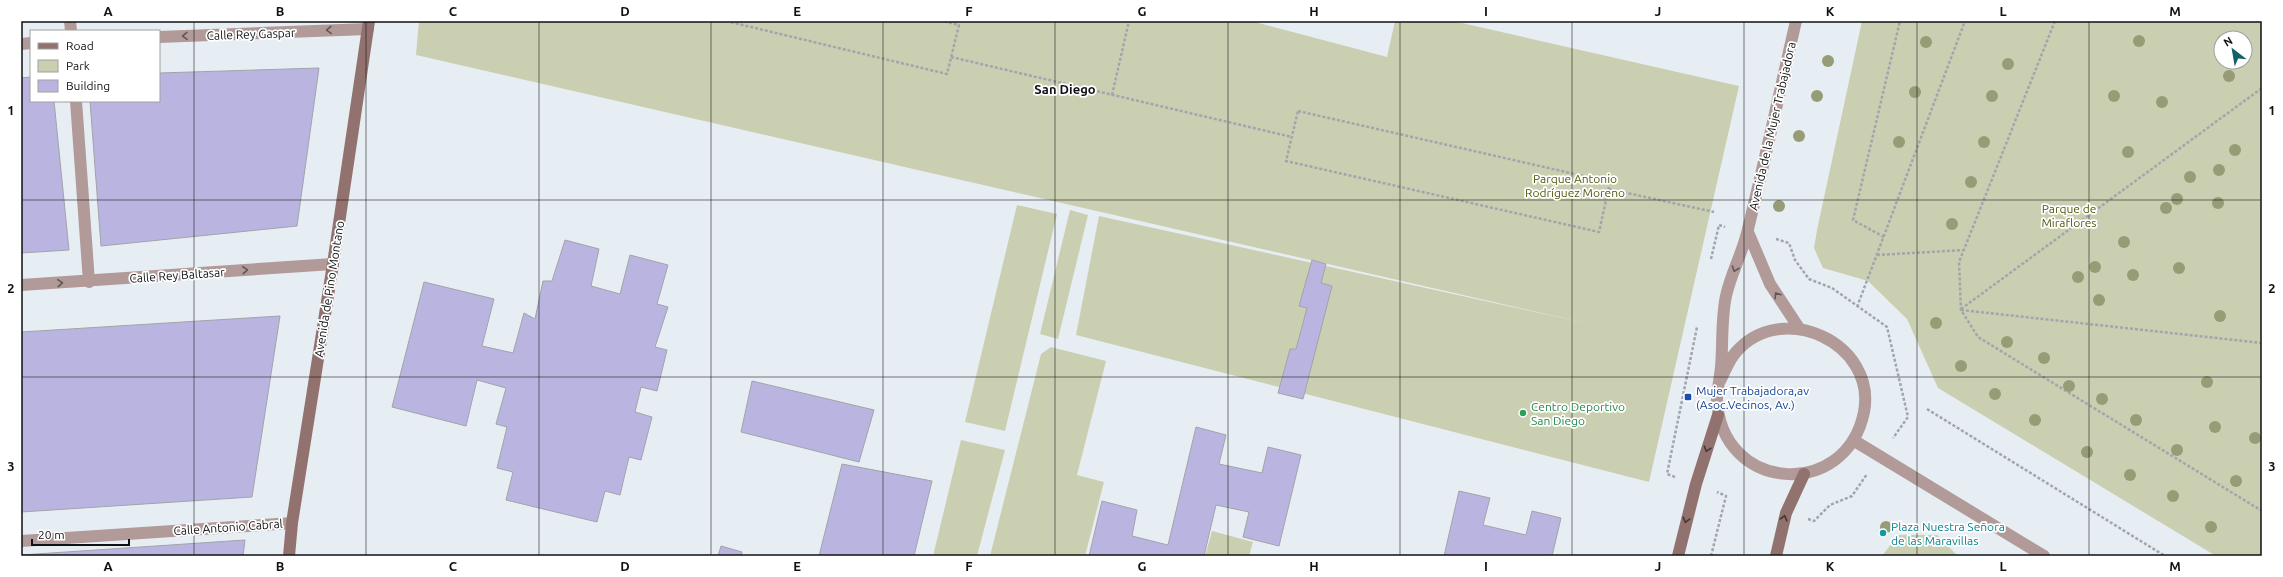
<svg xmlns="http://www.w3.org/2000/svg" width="2283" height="577" viewBox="0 0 2283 577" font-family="Ubuntu,sans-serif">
	<rect width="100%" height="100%" fill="#e6eef4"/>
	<path fill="#cbcfb1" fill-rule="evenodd" d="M419 21H1251L1387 57 1395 21H1453L1739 86 1649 482 1076 335 1099 216 1594 325 416 55Z
		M1862 21H2262V556H2216L1938 388 1907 319 1868 281 1823 268 1814 248 1817 230ZM2221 38H2245V62H2221Z
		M1017 205 1057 214 1005 431 965 422Z
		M1070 210 1088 215 1058 339 1040 334Z
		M1051 347 1106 361 1077 475 1104 482 1085 556H990L1041 354Z
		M961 440 1005 450 977 556H933Z
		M1212 531 1253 542 1249 556H1205Z
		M1898 535H1937L1958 556H1882Z"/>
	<path fill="#bab5e0" stroke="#a3a2aa" d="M319 68 297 226 101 246 90 101H159V73Z
		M31 77V101H54L69 250 21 253V78Z
		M565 240 599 249 591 286 620 294 630 255 668 265 657 304 668 307 655 347 667 350 657 391 641 387 635 412 652 417 641 460 629 457 620 495 605 491 597 522 506 500 513 472 497 468 507 427 496 424 506 388 477 380 466 426 392 407 424 282 494 299 482 346 513 353 524 313 535 319 543 281H552Z
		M1312 260 1326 264 1321 283 1332 286 1303 399 1278 393 1290 349H1296L1307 308 1299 306Z
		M280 316 252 497 21 512V332Z
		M752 381 874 410 859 462 741 432Z
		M1196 427 1226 435 1219 464 1262 473 1268 447 1301 455 1279 546 1243 537 1249 512 1216 505 1204 556H1089L1102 501 1137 510 1132 536 1168 545Z
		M842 464 932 481 914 556H819Z
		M1459 491 1490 498 1483 525 1526 535 1532 511 1561 518 1552 556H1444Z
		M245 540 243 556H21V555Z
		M721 546 742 552 741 556H718Z"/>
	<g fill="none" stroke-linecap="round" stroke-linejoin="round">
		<path stroke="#a0a6ab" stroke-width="2.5" stroke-dasharray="3 2" stroke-linecap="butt" d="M726 21 947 74 959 25 943 21
			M2055 21 1959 262 1961 310 1978 337 2262 511
			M951 57 1292 137
			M1112 95 1129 21
			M1298 111 1610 182 1599 232 1286 161Z
			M1609 189 1714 212
			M1884 237 1853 220 1900 21
			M1776 239 1789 243 1795 260 1809 279 1832 288 1887 327 1908 417 1893 438
			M1877 255 1964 250
			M1711 259 1719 225 1725 227
			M1857 307 1965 21
			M1961 309 2262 88
			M1961 310 2262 343
			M1927 409 2165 556
			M1675 477 1667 474 1697 327
			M1808 519 1814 521 1830 505 1852 496 1867 474
			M1711 556 1726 496 1717 492"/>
		<path stroke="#b19a98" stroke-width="12" d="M70 21 71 31
			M159 37 368 29
			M21 44 31 43
			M76 101 89 282
			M1748 232 1770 284 1799 328
			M21 285 333 264
			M1720 381C1725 371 1729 360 1736 352 1782 299 1877 343 1864 412 1846 501 1721 492 1717 400 1717 390 1720 378 1721 367 1723 344 1721 319 1726 296 1731 273 1743 252 1748 229 1765 160 1780 90 1796 21
			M1853 440 2044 556
			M21 541 292 523"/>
		<path stroke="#92726f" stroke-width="12" d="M289 556 292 523 333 264 369 21
			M1678 556 1696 484 1718 415
			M1776 556 1786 513 1804 474"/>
	</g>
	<g fill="#969c76">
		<circle cx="2139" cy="41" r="6"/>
		<circle cx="1926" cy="42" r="6"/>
		<circle cx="1828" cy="61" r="6"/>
		<circle cx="2008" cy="64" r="6"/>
		<circle cx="2229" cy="76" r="6"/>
		<circle cx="1915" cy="92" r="6"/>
		<circle cx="1817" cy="96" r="6"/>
		<circle cx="1992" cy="96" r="6"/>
		<circle cx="2114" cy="96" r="6"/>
		<circle cx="2162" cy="102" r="6"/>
		<circle cx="1799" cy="136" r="6"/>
		<circle cx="1899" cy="142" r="6"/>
		<circle cx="1984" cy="142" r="6"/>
		<circle cx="2235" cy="150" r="6"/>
		<circle cx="2128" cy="152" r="6"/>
		<circle cx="2219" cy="170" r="6"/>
		<circle cx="2190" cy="177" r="6"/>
		<circle cx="1971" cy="182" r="6"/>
		<circle cx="2177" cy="199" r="6"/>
		<circle cx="2218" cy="203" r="6"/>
		<circle cx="1779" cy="206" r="6"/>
		<circle cx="2166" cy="208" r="6"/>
		<circle cx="1952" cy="224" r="6"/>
		<circle cx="2124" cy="242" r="6"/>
		<circle cx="2095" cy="267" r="6"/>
		<circle cx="2179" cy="268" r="6"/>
		<circle cx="2133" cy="275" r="6"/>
		<circle cx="2078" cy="277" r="6"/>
		<circle cx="2099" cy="300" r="6"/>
		<circle cx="2220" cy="316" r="6"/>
		<circle cx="1936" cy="323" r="6"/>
		<circle cx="2007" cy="342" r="6"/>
		<circle cx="2044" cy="358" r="6"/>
		<circle cx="1961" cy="366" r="6"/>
		<circle cx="2207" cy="382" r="6"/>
		<circle cx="2069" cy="386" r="6"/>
		<circle cx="1995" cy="394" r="6"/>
		<circle cx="2102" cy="399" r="6"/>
		<circle cx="2035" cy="420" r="6"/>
		<circle cx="2136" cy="420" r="6"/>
		<circle cx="2215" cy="427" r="6"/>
		<circle cx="2255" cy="438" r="6"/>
		<circle cx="2177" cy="450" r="6"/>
		<circle cx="2087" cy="452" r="6"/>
		<circle cx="2130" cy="475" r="6"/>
		<circle cx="2236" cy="481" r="6"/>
		<circle cx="2173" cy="496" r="6"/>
		<circle cx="1886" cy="527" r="6"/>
		<circle cx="2211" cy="527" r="6"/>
	</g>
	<defs><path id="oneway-chevron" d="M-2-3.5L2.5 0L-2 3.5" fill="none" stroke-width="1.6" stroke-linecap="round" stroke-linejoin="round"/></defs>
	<g stroke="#605656">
		<use href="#oneway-chevron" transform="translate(329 30) rotate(178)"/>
		<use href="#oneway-chevron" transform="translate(185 36) rotate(178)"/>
		<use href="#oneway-chevron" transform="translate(1735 269) rotate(109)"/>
		<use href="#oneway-chevron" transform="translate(245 270) rotate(-4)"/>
		<use href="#oneway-chevron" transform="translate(60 283) rotate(-3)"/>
		<use href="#oneway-chevron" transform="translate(1777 295) rotate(-123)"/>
	</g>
	<g stroke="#433838">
		<use href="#oneway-chevron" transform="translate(1707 449) rotate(108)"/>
		<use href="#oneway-chevron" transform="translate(1784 518) rotate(-75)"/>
		<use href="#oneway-chevron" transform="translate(1686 520) rotate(105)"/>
	</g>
	<path fill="none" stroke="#0f1113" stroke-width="1" stroke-opacity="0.55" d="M194 21V556M366 21V556M539 21V556M711 21V556M883 21V556M1055 21V556M1228 21V556M1400 21V556M1572 21V556M1744 21V556M1917 21V556M2089 21V556M21 200H2262M21 377H2262"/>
	<rect fill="#1a4fb4" stroke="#fff" stroke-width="1.5" x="1684" y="393" width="8" height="8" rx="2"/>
	<circle fill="#2e9e5b" stroke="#fff" stroke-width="1.5" cx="1523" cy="413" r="4"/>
	<circle fill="#0f9aa8" stroke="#fff" stroke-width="1.5" cx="1883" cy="533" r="4"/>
	<g text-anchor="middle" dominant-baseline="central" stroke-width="3.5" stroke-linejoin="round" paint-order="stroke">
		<g font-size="12" fill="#0f1113" stroke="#fff">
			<text transform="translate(251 34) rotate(-2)">Calle Rey Gaspar</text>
			<text transform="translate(1772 126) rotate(-77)">Avenida de la Mujer Trabajadora</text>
			<text transform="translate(177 275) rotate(-4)">Calle Rey Baltasar</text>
			<text transform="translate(329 289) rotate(-81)">Avenida de Pino Montano</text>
			<text transform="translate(228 527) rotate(-4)">Calle Antonio Cabral</text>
		</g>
		<g font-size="12" fill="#54580e" stroke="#fff">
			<text x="1575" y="178">Parque Antonio<tspan x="1575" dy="14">Rodríguez Moreno</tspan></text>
			<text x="2069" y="208">Parque de<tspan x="2069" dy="14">Miraflores</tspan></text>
		</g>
		<g font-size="12" fill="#164399" stroke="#fff" text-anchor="start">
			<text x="1696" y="390">Mujer Trabajadora,av<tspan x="1696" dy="14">(Asoc.Vecinos, Av.)</tspan></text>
		</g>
		<g font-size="12" fill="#27864d" stroke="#fff" text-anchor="start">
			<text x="1531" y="406">Centro Deportivo<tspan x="1531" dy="14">San Diego</tspan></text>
		</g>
		<g font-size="12" fill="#0d838f" stroke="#fff" text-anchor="start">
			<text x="1891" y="526">Plaza Nuestra Señora<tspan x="1891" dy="14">de las Maravillas</tspan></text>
		</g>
		<g font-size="13" font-weight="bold" fill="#0f1113" stroke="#fff">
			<text x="1065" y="89">San Diego</text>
		</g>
	</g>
	<rect width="2283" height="577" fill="none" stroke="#ffffff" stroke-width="44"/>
	<rect x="30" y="30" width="130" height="72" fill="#ffffff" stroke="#9fa0a1"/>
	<rect x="38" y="43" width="20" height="6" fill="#92726f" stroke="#9fa0a1"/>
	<text x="66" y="50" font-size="12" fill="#0f1113">Road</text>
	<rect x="38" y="60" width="20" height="12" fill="#cbcfb1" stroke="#9fa0a1"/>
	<text x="66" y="70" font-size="12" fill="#0f1113">Park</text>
	<rect x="38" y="80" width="20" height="12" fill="#bab5e0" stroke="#9fa0a1"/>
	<text x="66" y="90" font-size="12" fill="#0f1113">Building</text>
	<g transform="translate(2233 50) rotate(329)"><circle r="19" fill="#ffffff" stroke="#9fa0a1"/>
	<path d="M0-3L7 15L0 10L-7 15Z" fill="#106266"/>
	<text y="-6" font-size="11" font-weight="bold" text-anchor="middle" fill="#0f1113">N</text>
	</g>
	<path d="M32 539v6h97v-6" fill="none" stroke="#0f1113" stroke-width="2"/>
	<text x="38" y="539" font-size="12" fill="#0f1113" stroke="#ffffff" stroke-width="3" paint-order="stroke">20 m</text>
	<rect x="22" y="22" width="2239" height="533" fill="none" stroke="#0f1113" stroke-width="1.5"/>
	<g font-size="13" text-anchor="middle" font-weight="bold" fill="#0f1113">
		<text x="108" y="16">A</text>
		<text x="280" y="16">B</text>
		<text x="453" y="16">C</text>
		<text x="625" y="16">D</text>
		<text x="797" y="16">E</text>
		<text x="969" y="16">F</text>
		<text x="1142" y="16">G</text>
		<text x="1314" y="16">H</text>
		<text x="1486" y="16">I</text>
		<text x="1658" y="16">J</text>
		<text x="1830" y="16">K</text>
		<text x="2003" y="16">L</text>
		<text x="2175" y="16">M</text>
		<text x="11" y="115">1</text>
		<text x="2272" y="115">1</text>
		<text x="11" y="293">2</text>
		<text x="2272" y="293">2</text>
		<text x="11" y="471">3</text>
		<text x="2272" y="471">3</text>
		<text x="108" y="571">A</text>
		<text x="280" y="571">B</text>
		<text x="453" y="571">C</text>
		<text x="625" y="571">D</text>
		<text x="797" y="571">E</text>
		<text x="969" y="571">F</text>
		<text x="1142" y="571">G</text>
		<text x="1314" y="571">H</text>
		<text x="1486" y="571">I</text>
		<text x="1658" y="571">J</text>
		<text x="1830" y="571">K</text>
		<text x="2003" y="571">L</text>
		<text x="2175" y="571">M</text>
	</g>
</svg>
